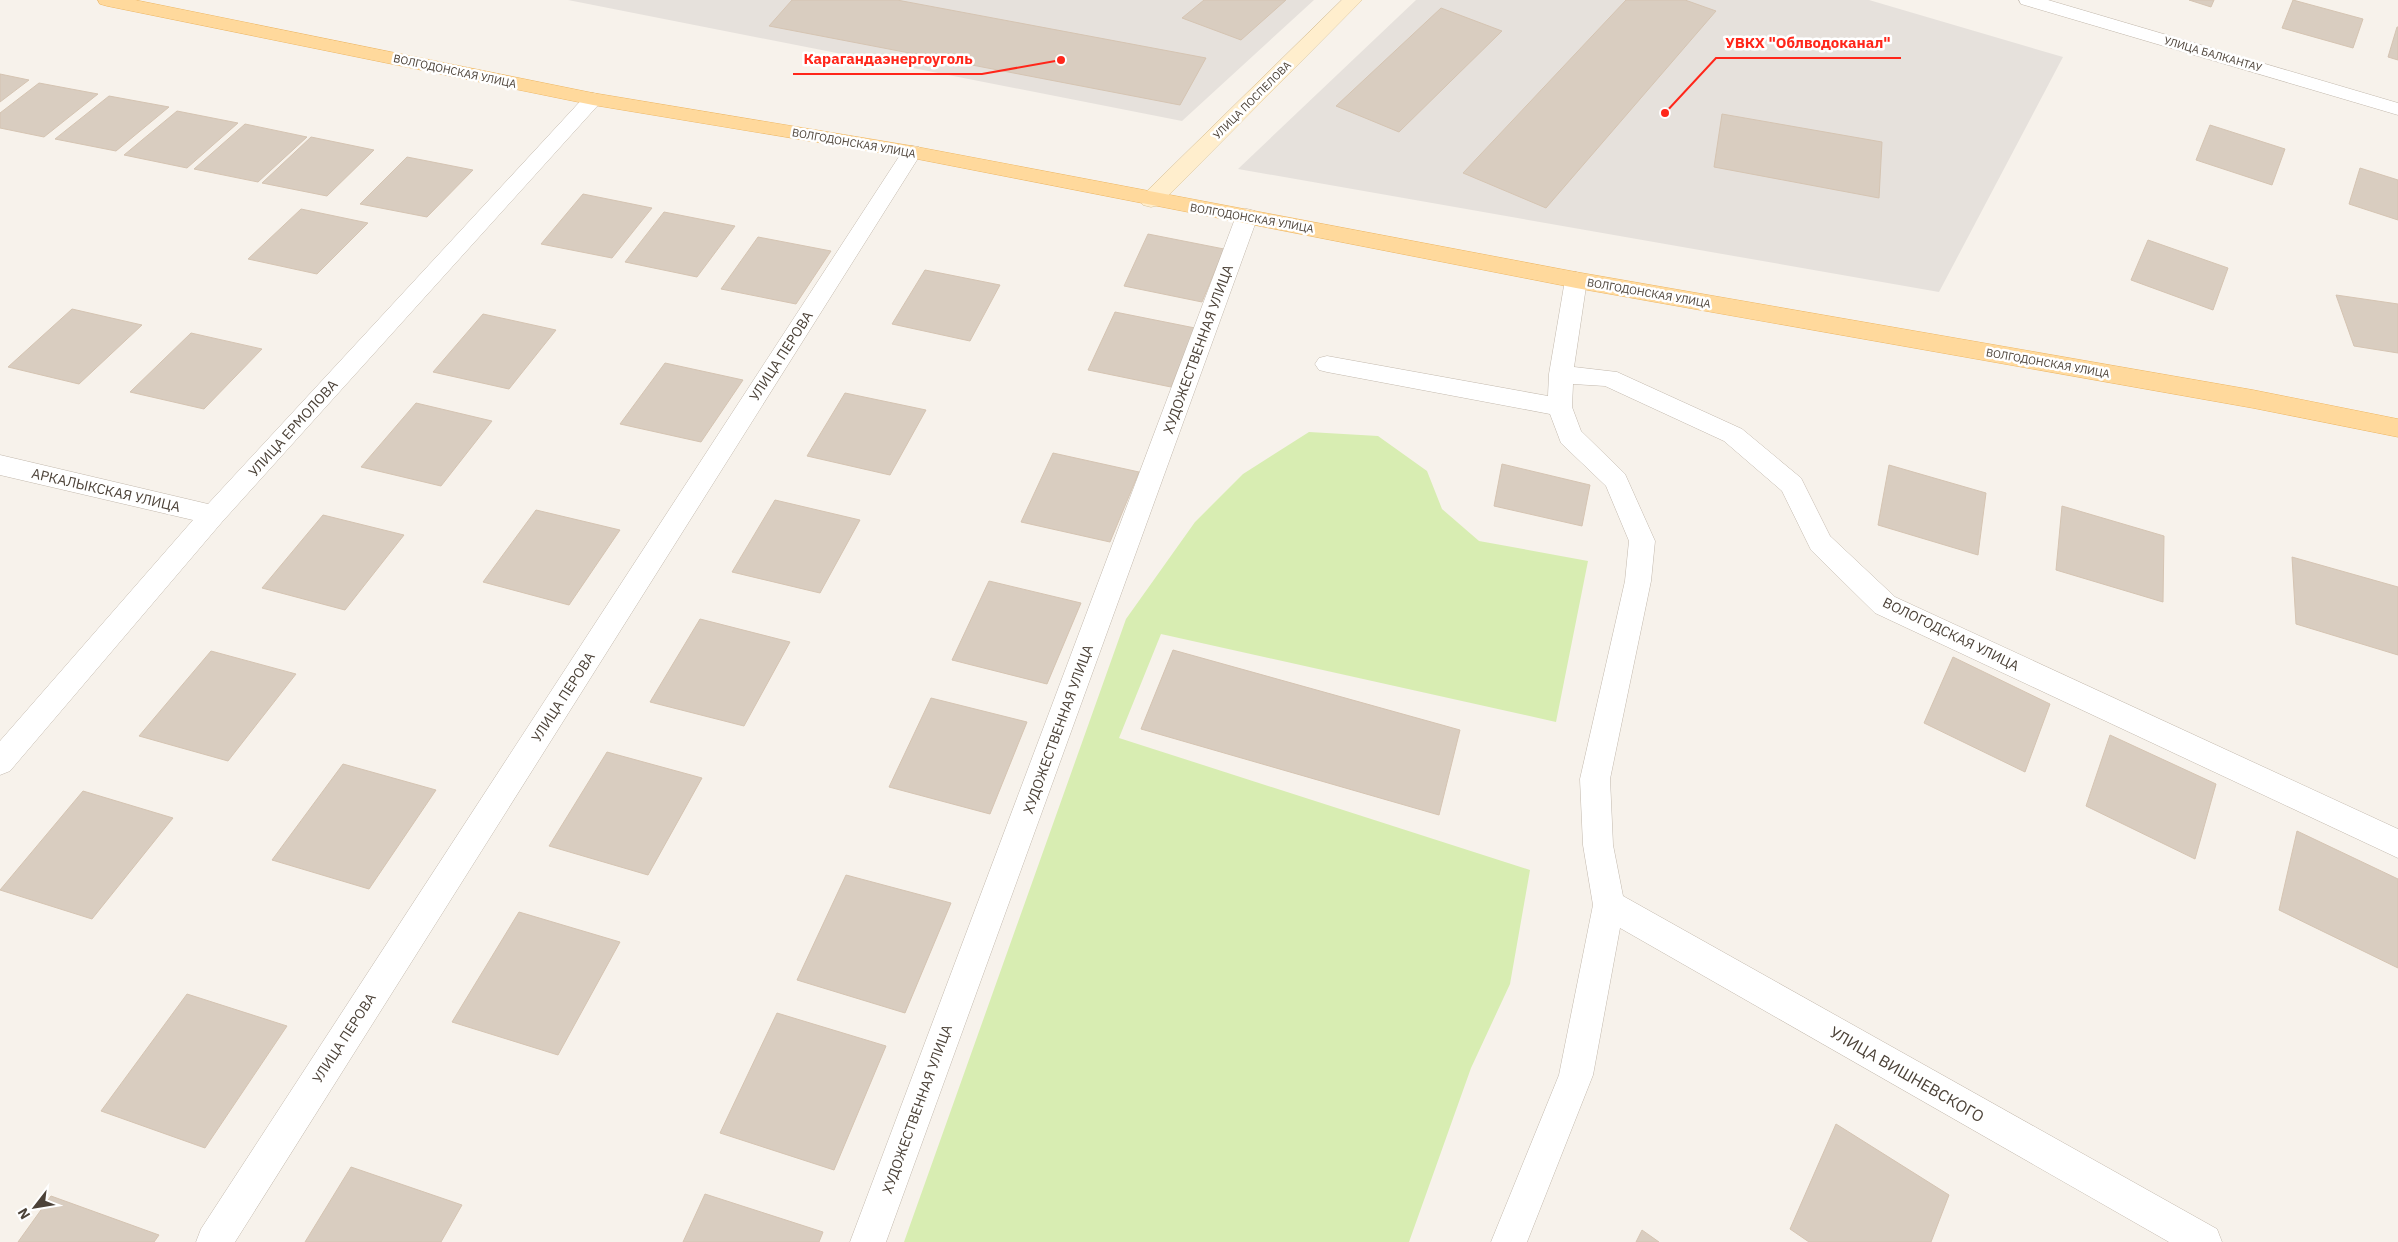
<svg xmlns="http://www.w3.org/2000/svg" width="2398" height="1242" viewBox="0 0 2398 1242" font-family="'IBM Plex Sans',sans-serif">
	<rect width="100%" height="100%" fill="#f7f2eb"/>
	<path fill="#e6e1dc" d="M568 0H1314L1182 121Z
		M1416 0H1869L2063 57 1939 292 1238 169Z"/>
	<path fill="#d8edb2" d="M1309 432 1378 436 1427 471 1442 509 1479 541 1588 561 1556 722 1161 634 1119 738 1530 870 1510 984 1471 1068 1409 1242H904L1126 619 1195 522 1243 474Z"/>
	<path fill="#d9cdc0" stroke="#d5c4b2" d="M792 0H897L1206 58 1180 105 769 26Z
		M1204 0H1286L1241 40 1182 18Z
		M1626 0H1685L1716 11 1546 208 1463 173Z
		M2189 0H2214L2211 7Z
		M2293 0 2363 19 2353 48 2282 28Z
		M1441 8 1502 31 1399 132 1336 106Z
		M2397 27H2398V60L2388 57Z
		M0 74 29 80 0 102Z
		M39 83 98 94 44 137 0 128V113Z
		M109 96 169 107 116 151 55 139Z
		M177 111 238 123 187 168 124 155Z
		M1722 114 1882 142 1879 198 1714 167Z
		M245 124 307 137 258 182 194 169Z
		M2210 125 2285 149 2272 185 2196 160Z
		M311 137 374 150 327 196 262 183Z
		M407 157 473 170 427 217 360 204Z
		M2360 168 2398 180V220L2349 204Z
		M583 194 652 208 612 258 541 244Z
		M301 209 368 223 317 274 248 259Z
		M664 212 735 226 697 277 625 262Z
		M1148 234 1224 249 1202 302 1124 286Z
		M758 237 831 251 796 304 721 289Z
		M2148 240 2228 268 2213 310 2131 280Z
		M925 270 1000 285 970 341 892 324Z
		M2336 295 2398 304V353L2354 346Z
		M72 309 142 325 79 384 8 367Z
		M1115 312 1195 328 1171 387 1088 370Z
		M483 314 556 330 509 389 433 372Z
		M191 333 262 349 204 409 130 392Z
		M665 363 743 380 701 442 620 424Z
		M845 393 926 410 890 475 807 456Z
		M416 403 492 421 441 486 361 467Z
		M1053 453 1139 472 1110 542 1021 522Z
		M1502 464 1590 485 1582 526 1494 506Z
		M1889 465 1986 493 1978 555 1878 525Z
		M775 500 860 520 820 593 732 572Z
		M2062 506 2164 536 2163 602 2056 570Z
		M536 510 620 530 569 605 483 582Z
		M323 515 404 535 345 610 262 588Z
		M2292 557 2398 587V655L2296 624Z
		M989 581 1081 603 1047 684 952 660Z
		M700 619 790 642 744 726 650 702Z
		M1173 650 1460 730 1439 815 1141 729Z
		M211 651 296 674 228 761 139 736Z
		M1953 657 2050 704 2025 772 1924 723Z
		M931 698 1027 722 990 814 889 787Z
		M2110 735 2216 784 2195 859 2086 806Z
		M607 752 702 778 648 875 549 846Z
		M343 764 436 790 369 889 272 860Z
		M83 791 173 818 92 919 0 890Z
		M2297 831 2398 879V968L2279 910Z
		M846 875 951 903 905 1013 797 980Z
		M519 912 620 942 558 1055 452 1022Z
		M187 994 287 1026 205 1148 101 1111Z
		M777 1013 886 1046 834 1170 720 1133Z
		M1836 1124 1949 1195 1931 1242H1809L1790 1229Z
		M351 1167 462 1205 441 1242H305Z
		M705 1194 823 1232 819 1242H683Z
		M51 1196 159 1235 154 1242H18Z
		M1642 1230 1659 1242H1636Z"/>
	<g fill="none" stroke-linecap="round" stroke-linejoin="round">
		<defs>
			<path id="street" d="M2019 0H2048L2398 103V115L2021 4Z
				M593 93 600 95 603 99 600 103 222 522 10 771 0 775V741L193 520 0 475V455L208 504 586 95Z
				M912 146 919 147 922 152 235 1242H196L201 1229 902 152 905 147Z
				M1247 209 1255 211 1258 216 886 1242H850L1236 216 1239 211Z
				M1576 272 1584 275 1587 280 1574 367 1617 372 1742 429 1801 478 1830 536 1895 597 2398 829V858L1875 613 1811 550 1782 491 1724 441 1605 386 1573 384 1572 407 1581 431 1625 474 1655 541 1651 581 1610 779 1613 845 1623 896 2217 1229 2222 1242H2169L1620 928 1593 1075 1527 1242H1491L1559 1075 1593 905 1583 845 1580 779 1625 581 1629 541 1606 486 1561 443 1550 414 1327 372 1319 370 1315 364 1319 358 1327 356 1548 396 1549 374 1565 280 1568 275Z"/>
			<path id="secondary" d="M1342 0H1362L1159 205 1151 207 1143 205 1140 200 1143 195Z"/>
			<path id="primary" d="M98 0H135L593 93 912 146 1576 272 2253 390 2398 419V437L2253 408 1576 288 912 158 593 105 107 6 100 4Z"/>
		</defs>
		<use href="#street" stroke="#c3b9ad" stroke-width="1"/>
		<use href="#secondary" stroke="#d9c298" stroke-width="1"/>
		<use href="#primary" stroke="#edb663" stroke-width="1"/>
		<use href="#street" fill="#fff" fill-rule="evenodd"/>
		<use href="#secondary" fill="#ffeecd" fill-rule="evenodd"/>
		<use href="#primary" fill="#ffd99c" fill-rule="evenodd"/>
	</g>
	<g text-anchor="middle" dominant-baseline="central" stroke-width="5" stroke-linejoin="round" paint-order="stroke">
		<g font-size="11" fill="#4c4238" stroke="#fff">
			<text transform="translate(2213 54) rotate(16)">УЛИЦА БАЛКАНТАУ</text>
			<text transform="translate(455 71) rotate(12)">ВОЛГОДОНСКАЯ УЛИЦА</text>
			<text transform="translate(1252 100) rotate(-45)">УЛИЦА ПОСПЕЛОВА</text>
			<text transform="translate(854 143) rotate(10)">ВОЛГОДОНСКАЯ УЛИЦА</text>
			<text transform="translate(1252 218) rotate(10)">ВОЛГОДОНСКАЯ УЛИЦА</text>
			<text transform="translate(1649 293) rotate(10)">ВОЛГОДОНСКАЯ УЛИЦА</text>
			<text transform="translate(2048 363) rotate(10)">ВОЛГОДОНСКАЯ УЛИЦА</text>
		</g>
		<g font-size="14" fill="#4c4238" stroke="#fff">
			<text transform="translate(1198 349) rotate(-70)">ХУДОЖЕСТВЕННАЯ УЛИЦА</text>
			<text transform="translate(781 356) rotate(-57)">УЛИЦА ПЕРОВА</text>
			<text transform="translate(293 428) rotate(-48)">УЛИЦА ЕРМОЛОВА</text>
			<text transform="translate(106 490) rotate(13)">АРКАЛЫКСКАЯ УЛИЦА</text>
			<text transform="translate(1951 634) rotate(26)">ВОЛОГОДСКАЯ УЛИЦА</text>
			<text transform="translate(563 697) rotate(-57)">УЛИЦА ПЕРОВА</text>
			<text transform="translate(1058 729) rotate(-70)">ХУДОЖЕСТВЕННАЯ УЛИЦА</text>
			<text transform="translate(344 1038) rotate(-57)">УЛИЦА ПЕРОВА</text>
			<text transform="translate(917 1109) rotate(-70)">ХУДОЖЕСТВЕННАЯ УЛИЦА</text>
		</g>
		<g font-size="16" fill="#4c4238" stroke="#fff">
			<text transform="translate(1907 1074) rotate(30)">УЛИЦА ВИШНЕВСКОГО</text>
		</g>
	</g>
	<path fill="none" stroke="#ff261a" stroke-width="2" d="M1665 113L1716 58H1901M1061 60L982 74H793"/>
	<g fill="#ff261a" stroke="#fff" stroke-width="2">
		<circle cx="1665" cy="113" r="5"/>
		<circle cx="1061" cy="60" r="5"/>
	</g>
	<g font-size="15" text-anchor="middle" font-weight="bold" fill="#ff261a" stroke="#fff" stroke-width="5" stroke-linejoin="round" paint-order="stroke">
		<text x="1808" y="48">УВКХ "Облводоканал"</text>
		<text x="888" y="64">Карагандаэнергоуголь</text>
	</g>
	<g transform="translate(35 1207) rotate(239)" stroke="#ffffff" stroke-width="4" paint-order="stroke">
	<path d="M0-4L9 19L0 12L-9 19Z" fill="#4c4238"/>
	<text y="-8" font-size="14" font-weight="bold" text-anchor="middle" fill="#4c4238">N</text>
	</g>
</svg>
